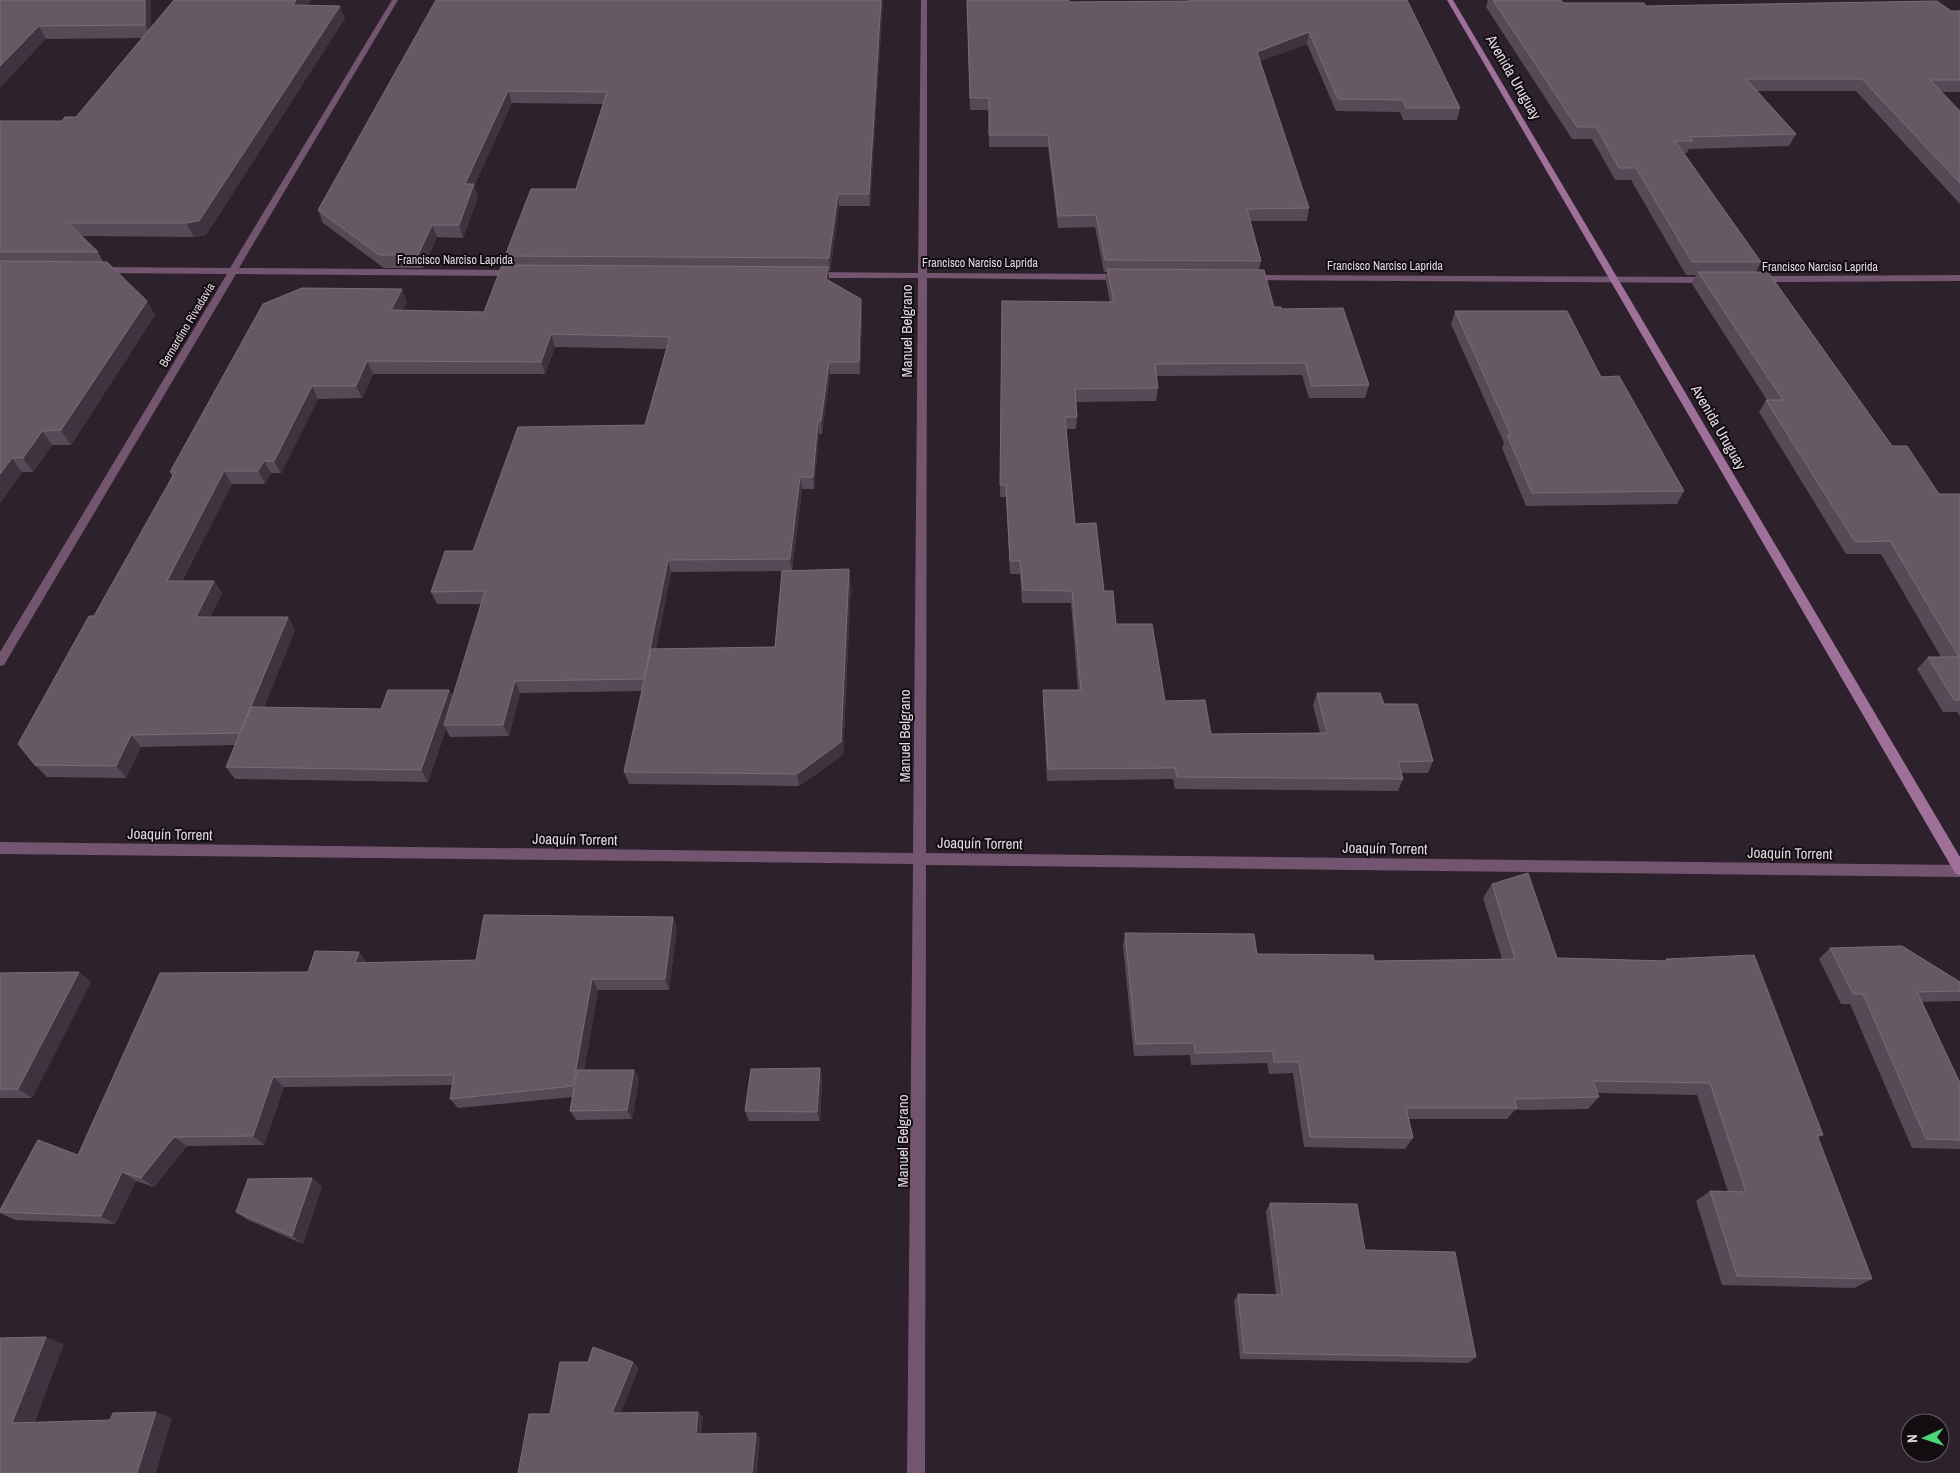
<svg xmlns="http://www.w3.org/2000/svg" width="1960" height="1473" viewBox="0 0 1960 1473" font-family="'Archivo Narrow',sans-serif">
	<rect width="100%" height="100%" fill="#2d212c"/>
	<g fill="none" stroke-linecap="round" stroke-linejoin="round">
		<path fill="#735570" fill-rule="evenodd" d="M392 0H398L239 268 515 270 519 273 515 276 236 274 4 665 0 666V652L227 274 100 273 96 270 100 267 230 268Z
			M921 0H927V273L1122 274 1126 277 1122 280 927 278 926 853 1960 865V877L926 865 925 1473H907L913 864 0 854V842L913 853 918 278H812L808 275 812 272 918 273Z
			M1250 275 1710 277 1714 280 1710 283 1247 280V276Z
			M1960 275V281L1757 282 1753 279 1757 276Z"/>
		<path fill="#9f709a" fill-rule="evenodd" d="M1447 0H1453L1960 857V875L1955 873Z"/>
	</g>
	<path fill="#574a56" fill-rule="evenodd" d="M0 0H151V27L311 0 307 5 345 18 206 235 194 237 82 236 98 252 103 262 155 315 71 445H52L33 472H22L0 503V121H62L76 117 142 38 46 39Z
		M436 0H883L870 206H839L830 271H828L829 280 862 312 860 374H830L822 434H819L814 489H802L792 571 851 583 843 755 799 786 629 784 624 772 642 691 520 693 509 736 450 737 446 729 428 782 235 779 226 767 235 745 141 747 126 778 47 777 35 765 172 476 170 472 407 301 402 311 484 312 508 265 505 256 576 189 603 104 512 103 474 186 478 197 463 238 437 237 423 268H384L323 223 318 210ZM555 347 666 349 645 425 473 551 431 592 437 604H482L453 697 449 690 381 709 264 707 295 630 288 617H210L222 593 214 581H182L232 484H265L271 473H281L318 399 362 398 373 374H545ZM782 571 775 647 656 649 671 572Z
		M967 0 1069 2 1189 1V0H1407L1460 108 1457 120H1403L1400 112 1336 111 1307 44 1260 61 1309 208 1307 221H1250L1261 261 1259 270 1274 307 1281 309 1369 385 1365 398H1309L1302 375 1156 376 1158 388 1156 401 1076 402 1077 417 1076 429H1066L1075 524 1104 591 1116 624 1165 701 1211 734 1320 733 1313 705 1317 693 1384 704 1433 761 1428 773H1401L1403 779 1398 791 1175 789 1173 779 1047 781 1043 703V690H1078L1071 603H1022L1020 574H1010L1006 497H1000L1002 301 1110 302 1106 281 1107 272H1104L1095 227 1058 228 1048 147H989V110H970Z
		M1488 0 1646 6 1960 11V92H1941L1960 111V204L1856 91H1757L1796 134 1789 146 1689 149 1687 153H1684L1761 262 1756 272 1892 446 1939 494H1960V716L1957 712H1943L1917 669 1928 657H1941L1881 554H1846L1759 412 1766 400H1767L1692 284 1696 275H1686L1631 180H1615L1592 139H1572L1486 7Z
		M1455 311 1601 377 1684 491 1677 504 1526 506 1502 448 1504 443 1451 324Z
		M1492 884 1557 958 1665 961 1666 959 1823 1135 1818 1138 1872 1279 1854 1288 1722 1285 1696 1201 1710 1191 1728 1192 1697 1095 1597 1093 1599 1097 1588 1109 1515 1110 1507 1119H1409L1413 1138 1405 1149 1304 1147 1293 1073 1269 1074 1267 1063 1191 1065 1190 1055 1134 1056 1123 946 1125 933 1257 954 1374 961 1502 959 1483 898Z
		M673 917 677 928 669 990H598L584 1070H634L639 1079 632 1119 576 1120 570 1111 573 1097 458 1108 450 1099 453 1085 284 1087 264 1145 187 1146 154 1187 136 1181 115 1224 15 1220 0 1213V1210L78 1155 308 972 359 952 367 963 476 960Z
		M1830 948 1960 982V1001L1922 1002 1960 1083V1149L1912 1148 1850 1004H1841L1819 959Z
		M79 972 91 982 32 1098H0V973Z
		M820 1068 822 1078 820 1121H749L745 1111Z
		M312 1178 322 1186 303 1244 248 1220 236 1212Z
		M1270 1203 1365 1250 1476 1357 1468 1363 1240 1359 1234 1301 1238 1294 1276 1295 1266 1211Z"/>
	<path fill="#40333f" d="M145 0H151V37L145 25Z
		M296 0H311L298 17 293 5Z
		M881 0H883L870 206 869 194Z
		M340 6 345 18 206 235 194 237 186 223Z
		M39 26 46 39 0 88V66Z
		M1309 32 1307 44 1255 63 1257 52Z
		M508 91 512 103 474 186 478 197 463 238 459 225 465 184Z
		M838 194 839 206 830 271 829 258Z
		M432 225 437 237 423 268 418 255Z
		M828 267 829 279 827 291 826 279Z
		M402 289 407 301 397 323 391 310Z
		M861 299 862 312 860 374 859 362Z
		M147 301 155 315 71 445 61 430Z
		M551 334 555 347 545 374 541 362Z
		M367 361 373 374 362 398 356 386Z
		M829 362 830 374 822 434 821 421Z
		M312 386 318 399 281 473 274 461Z
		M818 421 819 434 814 489 813 477Z
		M42 431 52 445 33 472 23 458Z
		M12 458 22 472 0 503V474Z
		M264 461 271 473 265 484 258 471Z
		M224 471 232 484 175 593 167 581Z
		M800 477 802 489 792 571 790 559Z
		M668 560 671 572 648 691 644 679Z
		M849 569 851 583 843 755 799 786 797 774Z
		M214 581 222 593 204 629 196 617Z
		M288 617 295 630 249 745 240 733Z
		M515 681 520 693 509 736 503 725Z
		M449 690 455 702 444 725 446 729 428 782 421 770Z
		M131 735 141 747 126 778 116 766Z
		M673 917 677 928 669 990 665 979Z
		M359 952 367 963H355Z
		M79 972 91 982 32 1098 18 1089Z
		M592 979 598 990 580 1096 573 1086Z
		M820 1068 822 1078 820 1121 817 1112Z
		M634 1070 639 1079 632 1119 627 1110Z
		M273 1077 284 1087 264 1145 253 1136Z
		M174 1137 187 1146 154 1187 141 1178Z
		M122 1172 136 1181 115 1224 101 1216Z
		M312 1178 322 1186 303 1244 292 1236Z
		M46 1337 64 1344 32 1430 12 1423Z
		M633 1362 639 1368 619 1418 612 1413Z
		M156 1412 172 1418 156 1473H137Z
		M698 1412 703 1417 701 1439 696 1434Z
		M756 1433 760 1438 757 1473H752Z"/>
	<path fill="#665964" stroke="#7a6d78" d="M0 0H145V25L39 26 0 66Z
		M174 0H296L293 5 340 6 199 221 186 223H68L98 252H0V121H62L65 117H76Z
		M436 0H881L869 194H838L829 258 505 256 531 189H576L607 92 508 91 465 184H474L459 225H432L418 255H379L318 210Z
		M967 0H1069V2L1190 1 1189 0H1407L1460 108H1406L1403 100 1338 99 1309 32 1257 52 1309 208 1247 209 1261 261 1105 260 1096 215 1058 216 1048 135H989V98H970Z
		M1493 0H1561L1563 3H1644L1646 6 1937 1 1951 11H1960V80H1930L1960 111V183L1862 79H1746L1796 134 1690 137 1693 141H1675L1761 262H1692L1636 168H1619L1596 127H1577Z
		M0 261 107 262 147 301 61 430 42 431 23 458H12L0 474Z
		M502 265 828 267 826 279 861 299 859 362H829L821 421H818L813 477H800L790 559 668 560 644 679 515 681 503 725H444L485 591 431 592 445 551H473L518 427 645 425 670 337 551 334 541 362 367 361 356 386H312L274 461H264L258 471H224L167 581H214L196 617H288L240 733 131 735 116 766 35 765 18 744 89 616H94L175 472H170L263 304 302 288 402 289 391 310 484 312Z
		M1107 269 1264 270 1274 307H1281V309L1343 308 1369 385 1312 386 1305 363 1155 364 1158 388 1075 389 1077 417H1065L1075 524 1096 523 1104 591H1113L1116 624H1152L1165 701 1205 700 1211 734 1327 733 1317 693H1380L1384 704H1417L1433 761 1398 762 1403 779 1177 777 1175 768 1048 769 1043 690H1081L1072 591 1023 590 1020 561H1010L1006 485H1000L1002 301 1114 302Z
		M1698 272H1768L1892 446H1907L1939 494H1960V700H1954L1928 657H1959L1890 541 1855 542 1766 400H1783Z
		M1455 311H1567L1601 377 1619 376 1684 491 1532 493 1507 435H1511Z
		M849 569 841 742 797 774 624 772 651 649 775 647 782 571Z
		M388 690H449L421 770 226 767 251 707 381 709Z
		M1528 873 1557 958 1667 961 1666 959 1754 955 1823 1135H1817L1872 1279 1737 1276 1710 1191 1746 1192 1710 1083 1593 1081 1599 1097 1514 1099 1517 1108H1406L1413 1138 1310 1137 1299 1062H1274L1273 1051 1195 1053 1194 1043 1136 1044 1125 933 1254 934 1257 954 1373 955 1374 961 1515 959 1492 884Z
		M484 915 673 917 665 979H592L573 1086 450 1099 454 1075 273 1077 253 1136 174 1137 141 1178 122 1172 101 1216 0 1212V1210L38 1140 78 1155 160 973 308 972 315 951 359 952 355 963 476 960Z
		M1902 946 1960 982V991L1917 992 1960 1083V1140L1926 1139 1863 994H1853L1830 948Z
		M79 972 18 1089H0V973Z
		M820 1068 817 1112 745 1111 751 1069Z
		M577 1070H634L627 1110 570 1111Z
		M312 1178 292 1236 236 1212 248 1179Z
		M1270 1203 1357 1204 1365 1250 1455 1252 1476 1357 1244 1353 1238 1294 1282 1295Z
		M46 1337 12 1423 110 1420 113 1413 156 1412 137 1473H0V1338Z
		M593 1347 633 1362 612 1413 698 1412 696 1434 756 1433 752 1473H518L529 1414H550L560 1362H588Z"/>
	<g text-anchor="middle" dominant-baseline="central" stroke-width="4" stroke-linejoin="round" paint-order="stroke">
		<g font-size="12" fill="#e2d9e1" stroke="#120d11">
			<text x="455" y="260">Francisco Narciso Laprida</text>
			<text x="980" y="263">Francisco Narciso Laprida</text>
			<text x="1385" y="266">Francisco Narciso Laprida</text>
			<text x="1820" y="267">Francisco Narciso Laprida</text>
			<text transform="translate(187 325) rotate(-59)">Bernardino Rivadavia</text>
		</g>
		<g font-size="15" fill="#e2d9e1" stroke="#120d11">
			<text transform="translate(1514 77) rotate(60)">Avenida Uruguay</text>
			<text transform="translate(906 331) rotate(-90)">Manuel Belgrano</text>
			<text transform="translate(1719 427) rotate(60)">Avenida Uruguay</text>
			<text transform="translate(904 736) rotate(-90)">Manuel Belgrano</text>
			<text transform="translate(170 834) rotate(1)">Joaquín Torrent</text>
			<text transform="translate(575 839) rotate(1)">Joaquín Torrent</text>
			<text transform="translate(980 843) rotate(1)">Joaquín Torrent</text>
			<text transform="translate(1385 848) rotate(1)">Joaquín Torrent</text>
			<text transform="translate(1790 853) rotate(1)">Joaquín Torrent</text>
			<text transform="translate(902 1141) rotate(-90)">Manuel Belgrano</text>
		</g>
	</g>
	<g transform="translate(1925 1438) rotate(267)"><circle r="24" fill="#120d11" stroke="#655f64"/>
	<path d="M0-4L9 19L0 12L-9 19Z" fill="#4bd677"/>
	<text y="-8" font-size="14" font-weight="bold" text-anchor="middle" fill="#e2d9e1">N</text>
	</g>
</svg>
